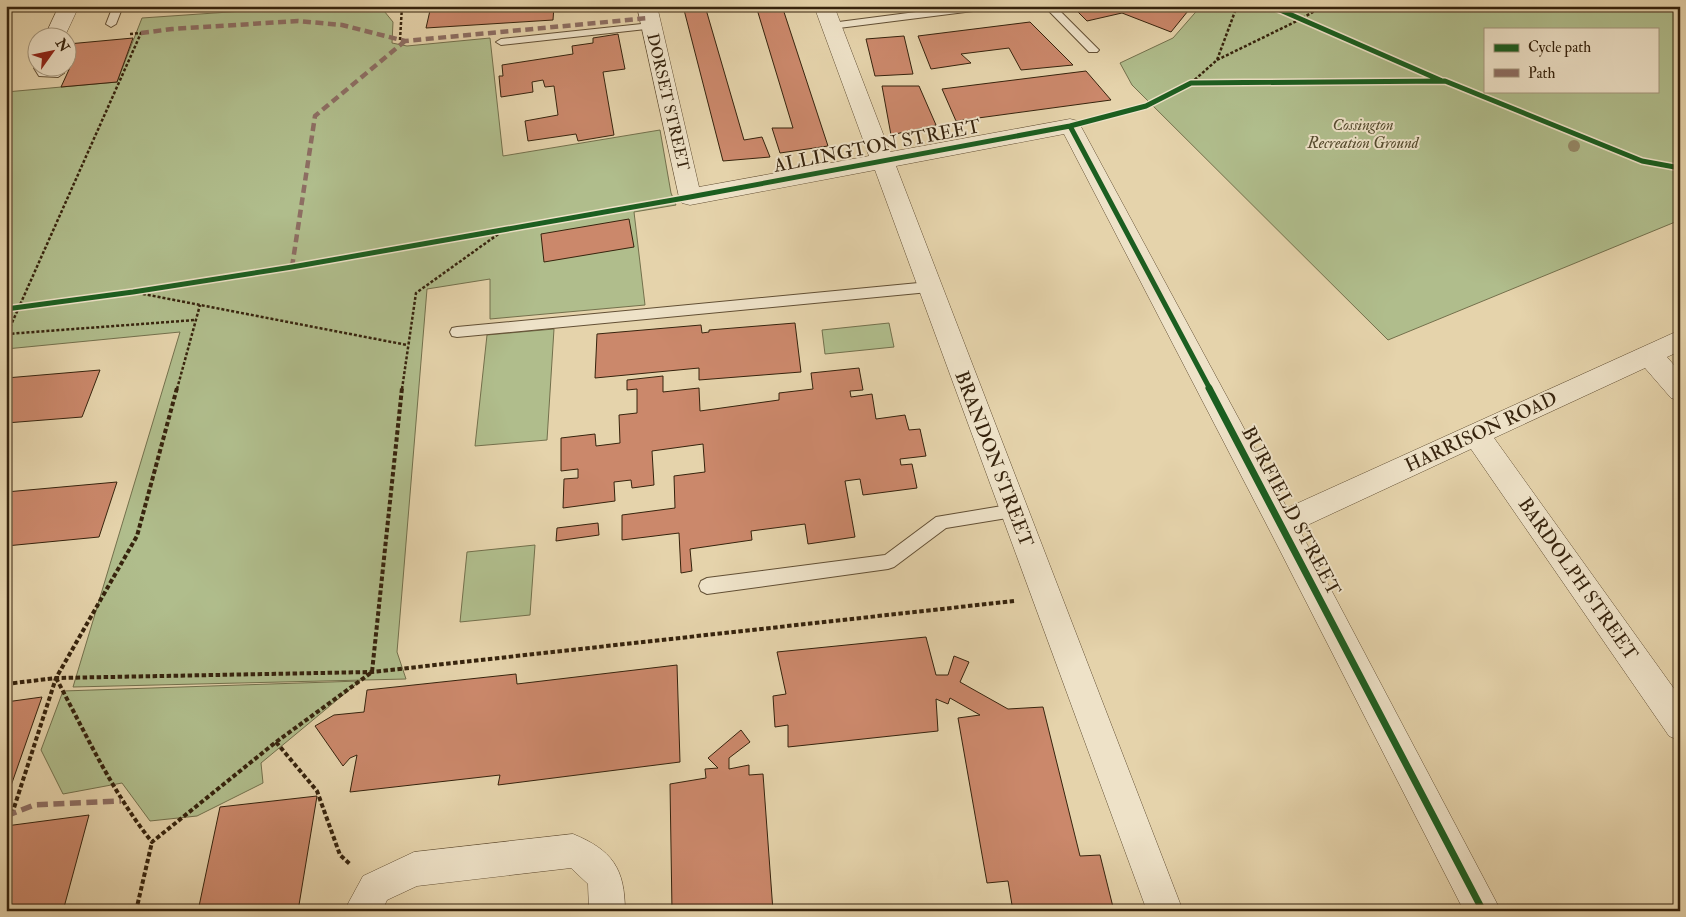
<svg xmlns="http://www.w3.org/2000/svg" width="1686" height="917" viewBox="0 0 1686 917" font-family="'IM FELL Double Pica',serif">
	<rect width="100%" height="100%" fill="#e5d3ab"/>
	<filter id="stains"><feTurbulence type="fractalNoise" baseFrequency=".004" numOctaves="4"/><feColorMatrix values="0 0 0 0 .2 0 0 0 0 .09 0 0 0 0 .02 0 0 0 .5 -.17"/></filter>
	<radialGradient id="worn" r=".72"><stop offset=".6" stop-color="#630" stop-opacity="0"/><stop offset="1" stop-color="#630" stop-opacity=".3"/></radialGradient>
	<path fill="#b0bd8c" stroke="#73704c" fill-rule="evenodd" d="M316 6H380L393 22 392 43 407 46 490 38 503 156 660 130 671 193 676 205 634 212 645 305 490 319V279L427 289 397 652 406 679 73 687 180 332 6 349V92L117 82 142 18Z
		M1201 6H1680V220L1388 340 1132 85 1120 63 1173 38ZM1485 29H1657V91H1485Z
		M889 323 894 347 825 354 822 330Z
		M554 329 547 440 475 446 487 335Z
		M535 545 530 615 460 622 467 552Z
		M360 681 261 763 263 783 197 816 150 821 122 783 63 794 41 750 63 691Z"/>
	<path fill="#cb886b" stroke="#36230d" d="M431 6H554L553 20 426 28Z
		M683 6H705L744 140 762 137 770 157 723 161Z
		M756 6H782L828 146 780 153 772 128H793Z
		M1072 6H1192L1171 32 1122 13 1087 21Z
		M1030 22 1073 65 1021 70 1009 48 961 54 971 63 931 69 918 36Z
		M618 34 625 69 603 72 614 135 578 141 576 134 528 141 525 121 558 115 554 86 545 87 543 80 532 82 533 92 501 97 499 76H503L502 65 573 54 572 46 593 43V38Z
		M904 36 913 74 875 76 866 39Z
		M133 38 117 82 61 87 72 63 68 64V44Z
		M1086 71 1111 100 956 121 942 89Z
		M882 86H919L936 125 891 135Z
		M629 219 634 247 544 262 541 234Z
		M795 323 801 372 699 380V368L595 378 597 334 701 325 702 333 709 332V330Z
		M859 368 863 390 850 391 851 397 872 394 876 419 905 415 909 430 920 429 926 456 900 459 901 465 912 464 917 488 863 495 860 479 845 481 855 537 808 544 805 524 751 531 752 540 690 549 692 571 681 573 679 533 622 540V515L675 508 674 476 705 472 703 444 652 451 654 485 632 488 631 480 614 482 615 501 563 508 564 479 578 478V469L561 471V438L595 434 596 446 620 443 619 415 637 413V389L627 390V380L663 376V392L699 388 700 411 779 400V393L813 389 811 373Z
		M100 370 82 417 6 423V378Z
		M117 482 99 537 6 546V492Z
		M598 523 599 535 556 541 557 528Z
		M926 637 936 675H948L954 656 969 662 960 682 1008 709 1043 707 1080 856 1100 855 1114 911H1013L1008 881 987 883 958 718 980 715 950 698 948 704 936 699 938 731 788 747V725L775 727 773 696 786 694 777 652Z
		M677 665 680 762 498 785 500 775 350 792 357 755 350 758 343 766 315 726 334 715 364 712 367 690 516 674 517 684Z
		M42 697 6 800V702Z
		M741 730 750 742 729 758V769L749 765V775L763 774 773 911H672L670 784 706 778 705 769 718 768 708 758Z
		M317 796 298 911H198L220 807Z
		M89 815 63 911H6V826Z"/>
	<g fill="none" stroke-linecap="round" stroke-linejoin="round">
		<defs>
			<path id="lane" d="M113 6H123L116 24 111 27 106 24Z
				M962 6H994L989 9 831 29 826 26 831 23Z
				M1044 6H1055L1099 50 1097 52H1089Z
				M651 23 656 26 655 28 501 45 496 42 501 39Z
				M36 65 46 69 62 70 64 73 58 77 39 76 34 68Z
				M929 282 934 283 936 287 934 291 929 292 457 337 452 336 450 332 452 328 457 327Z
				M1014 504 1019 506 1022 511 1019 516 946 528 894 567 888 569 707 594 701 591 699 586 701 581 707 578 885 555 936 517Z"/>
			<path id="street" d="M59 6H79L64 38H44Z
				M637 6H657L699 187 869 156 814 6H834L890 152 1070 119 1078 121 1287 508 1680 330V351L1667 357 1680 372V401L1671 398 1645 368 1494 438 1680 697V741L1669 736 1471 449 1299 529 1501 911H1464L1271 533 1064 134 896 166 1183 911H1147L875 170 690 205 682 203 679 197Z
				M573 834C612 850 625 868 625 911H589L588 884 571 868 417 886 387 900 382 911H344L363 876 414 852Z"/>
		</defs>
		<use href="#lane" stroke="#624f34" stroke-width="2"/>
		<use href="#street" stroke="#624f34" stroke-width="1"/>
		<path stroke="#36230d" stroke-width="2.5" stroke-dasharray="3 2" stroke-linecap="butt" d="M130 34 141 33 7 334 195 320
			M400 40 402 6
			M1217 60 1301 19 1323 6
			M1191 83 1217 60 1237 6
			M133 292 407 345
			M177 389 200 305
			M402 389 416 293 504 230"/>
		<path stroke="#36230d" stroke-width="4" stroke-dasharray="4.5 2.5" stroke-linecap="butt" d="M56 678C86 734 112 792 152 842L276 742 372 672 402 388
			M6 684 56 678 372 672 1014 601
			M276 742 317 791 340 855 351 865
			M12 814 56 678 137 536 177 388
			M136 911 152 842"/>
		<use href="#lane" fill="#eee2c8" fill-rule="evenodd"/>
		<use href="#street" fill="#eee2c8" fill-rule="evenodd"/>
		<path stroke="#8d6e63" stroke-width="4.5" stroke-dasharray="8 4.5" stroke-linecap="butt" d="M141 33 172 29 298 21 342 25 405 41 649 18
			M292 267 315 116 405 41"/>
		<path stroke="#8d6e63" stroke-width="5.5" stroke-dasharray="11 5.5" stroke-linecap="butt" d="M6 816 34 805 121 801"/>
		<defs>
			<path id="cycleway-far1" d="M1271 6 1440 80
				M1070 126 1210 389
				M6 309 133 292 292 267 690 197 1070 126 1146 106 1191 83 1445 81 1642 161 1680 168"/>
			<path id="cycleway" d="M1209 388 1483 911"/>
		</defs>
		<use href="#cycleway-far1" stroke="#eee2c8" stroke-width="8"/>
		<use href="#cycleway" stroke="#eee2c8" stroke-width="10"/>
		<use href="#cycleway-far1" stroke="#1b5e20" stroke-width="5"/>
		<use href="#cycleway" stroke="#1b5e20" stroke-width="7"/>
	</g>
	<circle fill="#958866" cx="1574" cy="146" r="6"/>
	<g text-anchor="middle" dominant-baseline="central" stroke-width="4" stroke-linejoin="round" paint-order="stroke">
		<g font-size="16" fill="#36230d" stroke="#eee2c8">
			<text transform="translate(668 102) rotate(77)">DORSET STREET</text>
		</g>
		<g font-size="16" font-style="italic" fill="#544a2d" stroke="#eee2c8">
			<text x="1363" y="125">Cossington<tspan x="1363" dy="18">Recreation Ground</tspan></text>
		</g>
		<g font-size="19" fill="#36230d" stroke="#eee2c8">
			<text transform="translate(877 146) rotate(-11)">ALLINGTON STREET</text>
			<text transform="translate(1481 432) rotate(-25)">HARRISON ROAD</text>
			<text transform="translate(994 459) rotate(69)">BRANDON STREET</text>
			<text transform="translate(1291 511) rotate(62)">BURFIELD STREET</text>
			<text transform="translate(1578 579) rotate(55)">BARDOLPH STREET</text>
		</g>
	</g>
	<rect width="1686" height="917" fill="none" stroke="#e5d3ab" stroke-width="25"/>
	<rect x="8" y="8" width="1671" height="902" fill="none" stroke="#36230d" stroke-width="2.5"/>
	<rect x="12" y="12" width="1661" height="892" fill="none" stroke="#36230d"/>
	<rect x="1484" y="28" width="175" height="65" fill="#eee2c8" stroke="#a4967d"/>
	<rect x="1494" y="44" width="25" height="8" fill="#1b5e20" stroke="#a4967d"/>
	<text x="1528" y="52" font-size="15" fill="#36230d">Cycle path</text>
	<rect x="1494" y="69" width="25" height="8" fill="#8d6e63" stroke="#a4967d"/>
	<text x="1528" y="78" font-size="15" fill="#36230d">Path</text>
	<g transform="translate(52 52) rotate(57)"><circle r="24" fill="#eee2c8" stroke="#a4967d"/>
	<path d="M0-4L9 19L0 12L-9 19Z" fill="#8f2418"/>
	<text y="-8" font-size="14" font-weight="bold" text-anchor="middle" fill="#36230d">N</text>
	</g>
	<rect width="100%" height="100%" filter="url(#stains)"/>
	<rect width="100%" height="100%" fill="url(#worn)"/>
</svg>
